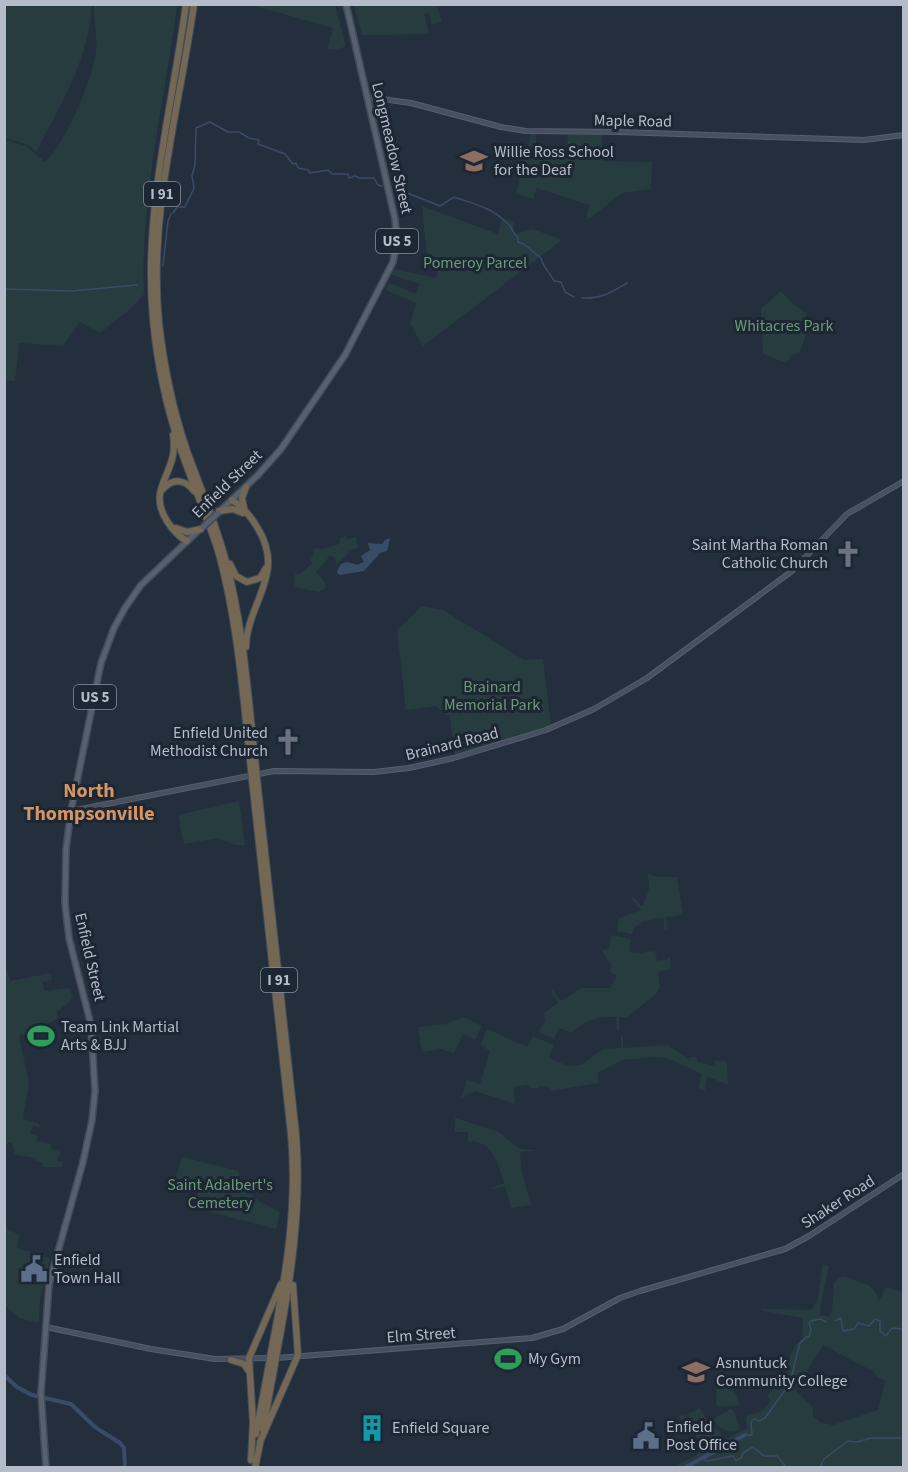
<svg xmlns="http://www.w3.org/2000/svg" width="908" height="1472" viewBox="0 0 908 1472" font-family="'Source Sans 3',sans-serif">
	<rect width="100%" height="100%" fill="#242f3e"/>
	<path fill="#263c3f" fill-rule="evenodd" d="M4 5H92C89 58 61 105 36 152L29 145 5 138Z
		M94 5H177C165 102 140 196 144 294L128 311 100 333 80 322 63 346 19 343 15 381 5 380V140L26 146 45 162C65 145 93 78 96 52 98 36 93 20 94 5Z
		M251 5H335L345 42V46L339 50 327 49 333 28Z
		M354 5H436L442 21 432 24 429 13 424 14 429 34 362 35Z
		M531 134 536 135V147H567L568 135 602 134V161L652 162 651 189 622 193 586 221 589 205 537 188 533 199 516 194Z
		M422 206 498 234 502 218 514 222 513 234 533 229 562 240 423 346 410 324 416 303 386 290 389 283 416 294 420 284 389 274 392 269 437 278 439 263 427 258Z
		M781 291 791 302 806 313 805 338 800 352 791 356 786 363 763 354 761 309Z
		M345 536 346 539 356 537 358 548 348 550 349 553 336 565 335 558 330 555 323 565 316 571 327 586 319 592 294 587 295 574 299 575 312 563 310 558 313 556 315 548 322 549 339 544 340 538Z
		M422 606 443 610 524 660 543 659 551 726 511 741 455 756 450 717 436 706 406 710 397 630Z
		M239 801 245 845H236L218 838 184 844 178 815Z
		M648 874 658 877H677L683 915 666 917 667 930 665 931 663 918 644 921 633 929 632 934 617 931 619 918 641 910 631 898 632 896 642 907 649 889Z
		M611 935 631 939 629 952 639 953 655 951 657 961 667 959 670 956 671 969 661 971 658 974 660 988 656 994 627 1017H619V1030H617L616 1017C594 1017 588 1019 571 1033L559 1028 554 1039 538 1032 545 1021 544 1013 558 1003 551 992 553 990 561 1001 582 988H610L617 976 610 972 611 966 602 950 609 948Z
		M5 970H7L10 981 51 973 52 980 42 982 45 991 69 988 73 998 57 1012 58 1018 30 1034 19 1035 29 1084 23 1119 39 1124V1127L33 1125 30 1134 38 1136 37 1141 51 1144V1149L60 1152 57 1161 63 1162 62 1167H43L42 1162H36V1158L15 1155 12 1142 5 1144Z
		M463 1017 482 1026 475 1040 463 1034 454 1053 441 1049 422 1052 418 1027 446 1024Z
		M487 1029 527 1047 533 1036 554 1045 549 1057 567 1066 581 1065 603 1049 621 1048V1035H623V1048L667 1045 689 1059 691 1057H696L698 1062 715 1066V1060L727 1062 728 1085 707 1076 705 1090 697 1088 699 1087 702 1074 667 1058 652 1057 622 1060 598 1073 599 1083 551 1091 550 1088 540 1086 537 1088H530L528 1085 513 1087 515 1104 475 1091 461 1098 467 1080 480 1084 490 1051 480 1045Z
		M455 1118 497 1131 520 1149 534 1150V1151L520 1152 522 1172 531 1205 511 1208 505 1186 492 1189 491 1188 504 1183C498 1163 493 1141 468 1141V1132H455Z
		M182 1157 239 1171V1186L262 1203 280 1212 276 1229 195 1208 199 1188 175 1179Z
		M5 1227 19 1235 17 1248 50 1258 40 1300 39 1323 19 1318 5 1305Z
		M823 1264 829 1266 820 1309 821 1315 829 1317 832 1310 834 1282 843 1276 868 1285 876 1293 879 1301 886 1287 903 1292V1467H674L747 1428 746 1415 759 1413 771 1400 767 1397 774 1387 779 1391 781 1389C787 1372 788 1349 802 1339L803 1318 763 1311 762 1309 811 1310 817 1302ZM823 1345 874 1372 876 1376 885 1381 878 1410 833 1425 821 1423 813 1416V1407L793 1389 806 1373Z
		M717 1385C730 1385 738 1392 739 1405L719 1407 716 1405Z
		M700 1408 707 1421 697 1424 690 1420 684 1424 689 1423 691 1428C704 1421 716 1424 723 1438L704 1448 691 1428 686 1430 679 1416 684 1415 689 1418 688 1414Z
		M730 1409 734 1411 740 1429C728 1434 719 1430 713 1419Z"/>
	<path fill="#394c67" d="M390 538 387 551 380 553 364 571 340 575 337 573C340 560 347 561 357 565L364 562 361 556 370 550 368 543 382 544 385 540Z"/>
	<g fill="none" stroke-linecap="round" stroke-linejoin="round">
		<path stroke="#394c67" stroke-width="1.5" d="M395 188 440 206 454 197C474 204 491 207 507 223 512 227 513 233 518 238V242L524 244 541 258C543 268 550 272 554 281L561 282 565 292 574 297
			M173 213 177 207H185L194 188 192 176 195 165 196 128 210 122 228 132H239L249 138 259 140 258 144 285 154 293 164 296 163 298 168 308 170 310 173 328 170 332 174H348L349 178 355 176 360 178H374L378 185 382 186
			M163 266 168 221 171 214
			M4 289 71 291 137 285
			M582 298C601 299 610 293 627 283
			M835 1321 841 1318 843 1331 854 1329 858 1323 869 1326 875 1319 880 1321V1331L886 1336 892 1328 904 1329
			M790 1382 800 1343 806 1337H809L811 1329 809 1323 811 1321 821 1319 826 1322
			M745 1435H752L751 1422 754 1419 760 1421 765 1418 788 1386
			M700 1458 707 1461 733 1456 736 1461 742 1457 743 1453 753 1447 764 1456H777L787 1468
			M820 1468 824 1459 848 1441 857 1442 871 1438H904"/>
		<path stroke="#394c67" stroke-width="4" d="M4 1375 17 1387 32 1395 71 1404 95 1427 120 1443 124 1448 125 1468
			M684 1468 745 1435"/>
		<defs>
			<path id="secondary" d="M367 97 411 103 501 127 526 131 618 132 864 140 904 135
				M71 811 274 771 374 772 409 768 454 758 546 730 594 709 647 678 792 571 847 514 904 481
				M46 1327 151 1349 215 1359 269 1358
				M277 1358 532 1338 563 1329 620 1298 640 1291 785 1249 809 1236 904 1174"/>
			<path id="primary" d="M219 512 258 475 281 449 345 355 393 262 397 240 395 219 346 4
				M46 1468 41 1393 49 1284 83 1162 92 1120 95 1091 91 1025 69 938 65 903 66 849 71 811 101 663 114 628 125 608 141 585 199 530"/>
			<path id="motorway" d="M186 4C172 110 143 212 153 319 157 363 166 406 180 447 192 483 208 518 219 554 238 624 243 697 251 769
				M194 4C179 111 148 215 159 323 164 367 173 410 187 451 200 487 215 521 225 558 244 626 248 698 256 768
				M173 435C180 473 145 487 167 521 172 529 179 537 187 541
				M163 489C173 478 185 479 194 491
				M232 500C242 506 251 517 257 527 287 574 247 602 246 647
				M244 508 242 498 246 487
				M219 511 233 509 243 513
				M176 528 187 532 201 529
				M230 564 236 576 247 582 260 578 266 568
				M257 779 296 1134C302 1208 291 1279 277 1352
				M252 780 291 1134C298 1208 285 1280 271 1352
				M231 1360 244 1364 248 1370
				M263 1429 275 1364
				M256 1434 269 1364
				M260 1442 298 1355 293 1285
				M251 1460 253 1423 249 1358 281 1284
				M255 1468 261 1439"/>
		</defs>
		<use href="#secondary" stroke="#565f6c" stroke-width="6"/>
		<use href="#primary" stroke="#414a57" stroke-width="8"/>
		<use href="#motorway" stroke="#434c59" stroke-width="8"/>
		<use href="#secondary" stroke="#465061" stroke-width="4"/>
		<use href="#primary" stroke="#56606e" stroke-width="5"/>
		<use href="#motorway" stroke="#746855" stroke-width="6"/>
		<defs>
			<path id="primary-bridge" d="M203 527 218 513"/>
			<path id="motorway-bridge" d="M256 768 257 779
				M251 769 252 780
				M269 1364 271 1352
				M275 1364 277 1352"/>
		</defs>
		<use href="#primary-bridge" stroke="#414a57" stroke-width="8" stroke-linecap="butt"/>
		<use href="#motorway-bridge" stroke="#434c59" stroke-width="8" stroke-linecap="butt"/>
		<use href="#primary-bridge" stroke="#56606e" stroke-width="5"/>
		<use href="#motorway-bridge" stroke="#746855" stroke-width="6"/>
	</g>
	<defs>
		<symbol id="school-bare" viewBox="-9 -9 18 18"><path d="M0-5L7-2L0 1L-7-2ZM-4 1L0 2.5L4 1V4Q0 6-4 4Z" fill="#8d6e63" stroke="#1d2633" stroke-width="2.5" paint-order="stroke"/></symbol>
		<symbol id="church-bare" viewBox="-9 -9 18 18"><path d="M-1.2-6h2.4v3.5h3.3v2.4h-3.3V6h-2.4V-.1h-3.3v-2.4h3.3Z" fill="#6b7280" stroke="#1d2633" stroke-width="2.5" paint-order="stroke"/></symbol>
		<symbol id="stadium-bare" viewBox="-9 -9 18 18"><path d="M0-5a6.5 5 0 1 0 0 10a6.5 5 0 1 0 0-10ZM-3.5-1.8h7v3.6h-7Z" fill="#2e9e5b" stroke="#1d2633" stroke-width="2.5" paint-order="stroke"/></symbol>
		<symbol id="civic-bare" viewBox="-9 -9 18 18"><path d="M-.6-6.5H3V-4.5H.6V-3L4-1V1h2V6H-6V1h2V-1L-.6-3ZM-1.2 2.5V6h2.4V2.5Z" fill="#5c6f8a" stroke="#1d2633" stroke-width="2.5" paint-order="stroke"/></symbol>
		<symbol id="university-bare" viewBox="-9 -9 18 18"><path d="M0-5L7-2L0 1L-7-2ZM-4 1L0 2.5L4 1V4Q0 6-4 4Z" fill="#8d6e63" stroke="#1d2633" stroke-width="2.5" paint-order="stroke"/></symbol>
		<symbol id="building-bare" viewBox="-9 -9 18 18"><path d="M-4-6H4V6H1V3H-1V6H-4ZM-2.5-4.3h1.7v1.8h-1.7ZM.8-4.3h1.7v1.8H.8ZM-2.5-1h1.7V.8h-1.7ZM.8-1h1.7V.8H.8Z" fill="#0f9aa8" stroke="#1d2633" stroke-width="2.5" paint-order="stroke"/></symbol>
	</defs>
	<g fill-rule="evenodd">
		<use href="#school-bare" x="455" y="142" width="38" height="38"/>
		<use href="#church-bare" x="829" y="535" width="38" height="38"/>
		<use href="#church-bare" x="269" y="723" width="38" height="38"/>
		<use href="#stadium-bare" x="22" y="1017" width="38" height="38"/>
		<use href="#civic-bare" x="15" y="1250" width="38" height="38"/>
		<use href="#stadium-bare" x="489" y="1340" width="38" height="38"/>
		<use href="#university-bare" x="677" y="1353" width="38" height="38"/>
		<use href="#building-bare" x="353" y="1409" width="38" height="38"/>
		<use href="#civic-bare" x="627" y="1417" width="38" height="38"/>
	</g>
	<g text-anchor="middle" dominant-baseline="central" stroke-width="6" stroke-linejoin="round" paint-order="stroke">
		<g fill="#1d2633" stroke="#878f9c" stroke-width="1.5">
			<rect x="144" y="182" width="36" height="24" rx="4.5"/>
			<rect x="376" y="229" width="42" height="24" rx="4.5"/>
			<rect x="74" y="685" width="42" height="24" rx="4.5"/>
			<rect x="261" y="968" width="36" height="24" rx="4.5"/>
		</g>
		<g font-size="15" font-weight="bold" fill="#b4bcc9">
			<text x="162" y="194">I 91</text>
			<text x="397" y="241">US 5</text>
			<text x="95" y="697">US 5</text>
			<text x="279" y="980">I 91</text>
		</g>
		<g font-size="16" fill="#b4bcc9" stroke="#1d2633">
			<text transform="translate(633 121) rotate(1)">Maple Road</text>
			<text transform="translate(392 148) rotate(77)">Longmeadow Street</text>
			<text transform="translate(227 484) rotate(-44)">Enfield Street</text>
			<text transform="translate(452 744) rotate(-14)">Brainard Road</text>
			<text transform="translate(90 957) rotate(77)">Enfield Street</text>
			<text transform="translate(838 1202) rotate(-33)">Shaker Road</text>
			<text transform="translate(421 1335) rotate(-4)">Elm Street</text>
		</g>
		<g font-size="16" fill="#b4bcc9" stroke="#1d2633" text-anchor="start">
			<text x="494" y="152">Willie Ross School<tspan x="494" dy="18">for the Deaf</tspan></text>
			<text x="828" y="545" text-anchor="end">Saint Martha Roman<tspan x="828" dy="18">Catholic Church</tspan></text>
			<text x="268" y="733" text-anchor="end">Enfield United<tspan x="268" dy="18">Methodist Church</tspan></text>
			<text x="61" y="1027">Team Link Martial<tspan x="61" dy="18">Arts &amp; BJJ</tspan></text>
			<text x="54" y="1260">Enfield<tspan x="54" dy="18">Town Hall</tspan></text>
			<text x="528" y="1359">My Gym</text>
			<text x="716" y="1363">Asnuntuck<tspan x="716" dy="18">Community College</tspan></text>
			<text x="666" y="1427">Enfield<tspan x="666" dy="18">Post Office</tspan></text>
			<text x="392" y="1428">Enfield Square</text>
		</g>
		<g font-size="16" fill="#6b9a76" stroke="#1d2633">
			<text x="475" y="263">Pomeroy Parcel</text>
			<text x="784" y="326">Whitacres Park</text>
			<text x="492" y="687">Brainard<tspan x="492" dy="18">Memorial Park</tspan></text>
			<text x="220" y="1185">Saint Adalbert's<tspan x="220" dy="18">Cemetery</tspan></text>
		</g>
		<g font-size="20" font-weight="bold" fill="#d59563" stroke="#1d2633">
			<text x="89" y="791">North<tspan x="89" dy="23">Thompsonville</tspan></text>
		</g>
	</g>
	<rect width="908" height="1472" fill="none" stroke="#b4bcc9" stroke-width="12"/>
</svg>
